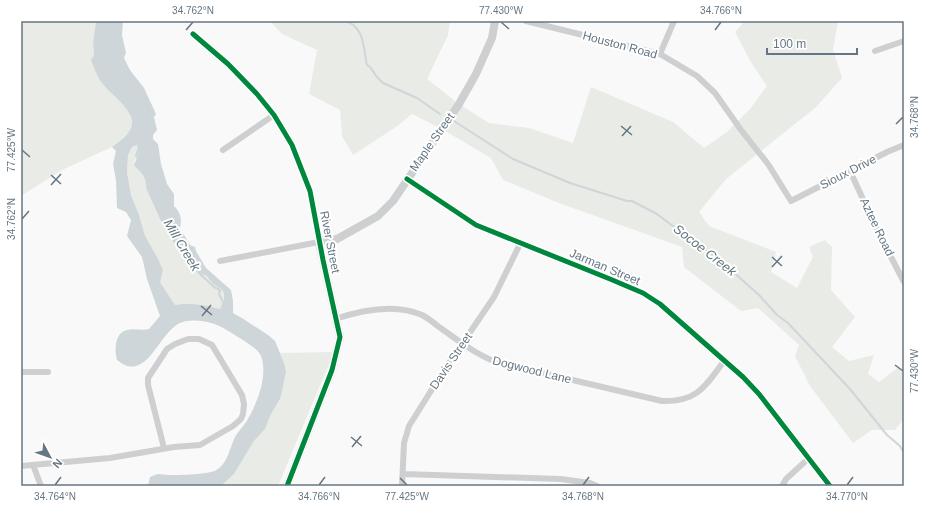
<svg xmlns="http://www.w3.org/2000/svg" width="925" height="507" viewBox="0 0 925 507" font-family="Helvetica,sans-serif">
	<rect width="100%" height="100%" fill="#f9f9f9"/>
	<path fill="#e8ebe6" d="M21 21H96L93 43 94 56 131 116 133 123 130 131 112 147 62 170 21 196Z
		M270 21H450L448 35 427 79 459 104 489 123 529 128 573 143 591 87 673 122 704 148 727 132 750 109 767 86 752 64 735 32 745 21H839L838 22 833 49 842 78 815 108 726 179 699 212 709 226 776 252 771 272 797 288 813 257 809 247 825 240 832 247 831 290 855 317 832 347 849 361 874 355 868 374 879 382 899 367 904 376V419L895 430H872L853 443 810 386 795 356 799 345 758 308 741 311 684 267 682 247 559 203 503 180 491 158 442 129 412 114 396 127 353 155 342 136 340 110 309 94 317 50 282 34Z
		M137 145 138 155 134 162 146 181V188L164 228 190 266 197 272 207 276 212 283 221 289 224 293V300L220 309C206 305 189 302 175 305L160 282 157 257 145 237 139 215 131 195 127 172 128 155 132 147Z
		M334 352 278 486H221L234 474 254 441 265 429 271 414 280 399 284 363 280 353Z"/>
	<path fill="#ced6d9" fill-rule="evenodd" d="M96 21H123L122 35 126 53 124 58 130 70 144 88 156 114 154 117 157 130 153 135V139L158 144 161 164 167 184 174 194V206C181 213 182 219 180 228L190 245 195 247 196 251 206 268 231 290 233 301V313L242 318 268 335 275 341 284 363 286 371 282 391 280 399 271 414 265 429 254 441 234 474 221 486H148L150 477C153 476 156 474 159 474 161 474 165 475 168 475 178 475 211 475 218 469 228 462 230 447 235 437 239 430 246 424 249 417 258 401 268 374 261 356 258 349 248 344 243 340 233 334 222 326 211 323 202 320 186 319 178 324 158 335 146 384 117 360 114 350 115 332 127 330 134 328 142 331 149 329L160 316 147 279 142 257 127 236 131 220 126 212 117 208 116 180 113 164 116 151 112 147C119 141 131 134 132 124 135 110 107 92 100 80 96 74 94 67 91 60L94 56 93 43ZM137 145 138 155 134 165C141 173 147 177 146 188L164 228 190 266 197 272 207 276 212 283 221 289 224 293V300L220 309C205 305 190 302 175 305L160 282 163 270 157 257 145 236 139 215 131 195 127 172 128 155 132 147Z"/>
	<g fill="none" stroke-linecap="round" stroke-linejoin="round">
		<path stroke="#ced6d9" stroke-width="2" d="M346 21C365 28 363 48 367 65L370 67 377 77 383 83 417 98 440 114
			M454 121 513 159 570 183 627 201H632L657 214 687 237 719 259 760 296 777 315 788 323 850 389 887 435 900 446 904 453
			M138 158 136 156 138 150
			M198 272 214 287 220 290 219 294 224 304"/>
		<path stroke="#cecfd0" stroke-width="6" d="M526 21 660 54 697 76 715 93 741 130 768 164 791 201 887 152 904 145
			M193 34 228 64 257 94 274 115 292 145 310 191 319 242 220 261
			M875 51 904 41
			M660 54 674 21
			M223 150 274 115
			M850 171 880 236 904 282
			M407 179 476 225 610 279 643 293 660 304 743 377 759 394 830 486
			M335 319C362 310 395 303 422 315 428 318 434 323 439 327 458 340 475 354 496 362L662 401C697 402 705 387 724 361
			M21 372H48
			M33 465 41 486
			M21 466 110 458 174 447 200 445 233 426 241 419 243 414 244 404 242 395 212 345 199 339H188L175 344 167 349 148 378V385L164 448
			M403 474 561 479 590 483 597 486
			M402 486 404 443 409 426 439 378 494 297 521 242
			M782 486 786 479 809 458"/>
		<path stroke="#cecfd0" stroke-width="8" d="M287 486 332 370 340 337 319 242 337 239 378 216 393 201 459 104 476 74 492 38 495 21"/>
		<defs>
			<path id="cycleway" d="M193 34 228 64 257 94 274 115 292 145 310 191 323 260 340 337 332 370 287 486
				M407 179 476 225 610 279 643 293 660 304 743 377 759 394 830 486"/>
		</defs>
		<use href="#cycleway" stroke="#fff" stroke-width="8"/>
		<use href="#cycleway" stroke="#00873e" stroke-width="5"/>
	</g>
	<path fill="none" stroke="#657683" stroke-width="1.5" d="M501 22 509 29M186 30 193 22M715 30 721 22M896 124 903 117M621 126 632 135M622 136 631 126M22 150 30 157M51 175 61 184M51 185 61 174M22 219 29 211M772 257 782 266M772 267 782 256M201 306 212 315M202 316 211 305M895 365 903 371M351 437 362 446M352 447 361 436M400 478 407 485M55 485 61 477M319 485 325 477M583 485 589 477M847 485 853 477"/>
	<g text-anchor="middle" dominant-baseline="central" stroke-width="4" stroke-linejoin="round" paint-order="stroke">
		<g font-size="12" fill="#657683" stroke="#fff">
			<text transform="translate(620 45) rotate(15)">Houston Road</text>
			<text transform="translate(432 142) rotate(-55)">Maple Street</text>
			<text transform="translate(848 172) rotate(-27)">Sioux Drive</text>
			<text transform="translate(877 227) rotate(64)">Aztee Road</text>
			<text transform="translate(330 242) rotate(79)">River Street</text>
			<text transform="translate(605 267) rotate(23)">Jarman Street</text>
			<text transform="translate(451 361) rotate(-56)">Davis Street</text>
			<text transform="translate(532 370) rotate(14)">Dogwood Lane</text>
		</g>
		<g font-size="13" font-style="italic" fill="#60757c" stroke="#fff">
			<text transform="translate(182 245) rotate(59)">Mill Creek</text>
			<text transform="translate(705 250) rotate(38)">Socoe Creek</text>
		</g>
	</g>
	<rect width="925" height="507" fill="none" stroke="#ffffff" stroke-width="44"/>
	<g transform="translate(50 457) rotate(131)" stroke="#ffffff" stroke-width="3" paint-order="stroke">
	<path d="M0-3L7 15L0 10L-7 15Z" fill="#657683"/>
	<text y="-6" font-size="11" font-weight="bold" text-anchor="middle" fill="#657683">N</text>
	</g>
	<path d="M767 48v6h90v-6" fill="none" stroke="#657683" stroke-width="2"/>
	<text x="773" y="48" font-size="12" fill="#657683" stroke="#ffffff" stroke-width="3" paint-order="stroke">100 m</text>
	<rect x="22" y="22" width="881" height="463" fill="none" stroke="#657683" stroke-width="1.5"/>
	<g font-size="10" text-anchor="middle" fill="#657683">
		<text x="193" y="14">34.762°N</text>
		<text x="501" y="14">77.430°W</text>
		<text x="721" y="14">34.766°N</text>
		<text transform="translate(914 117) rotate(-90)" y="4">34.768°N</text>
		<text transform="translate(11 150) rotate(-90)" y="4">77.425°W</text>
		<text transform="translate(11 219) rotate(-90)" y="4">34.762°N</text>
		<text transform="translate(914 371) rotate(-90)" y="4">77.430°W</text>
		<text x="55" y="500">34.764°N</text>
		<text x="319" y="500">34.766°N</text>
		<text x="407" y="500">77.425°W</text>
		<text x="583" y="500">34.768°N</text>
		<text x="847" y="500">34.770°N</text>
	</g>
</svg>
